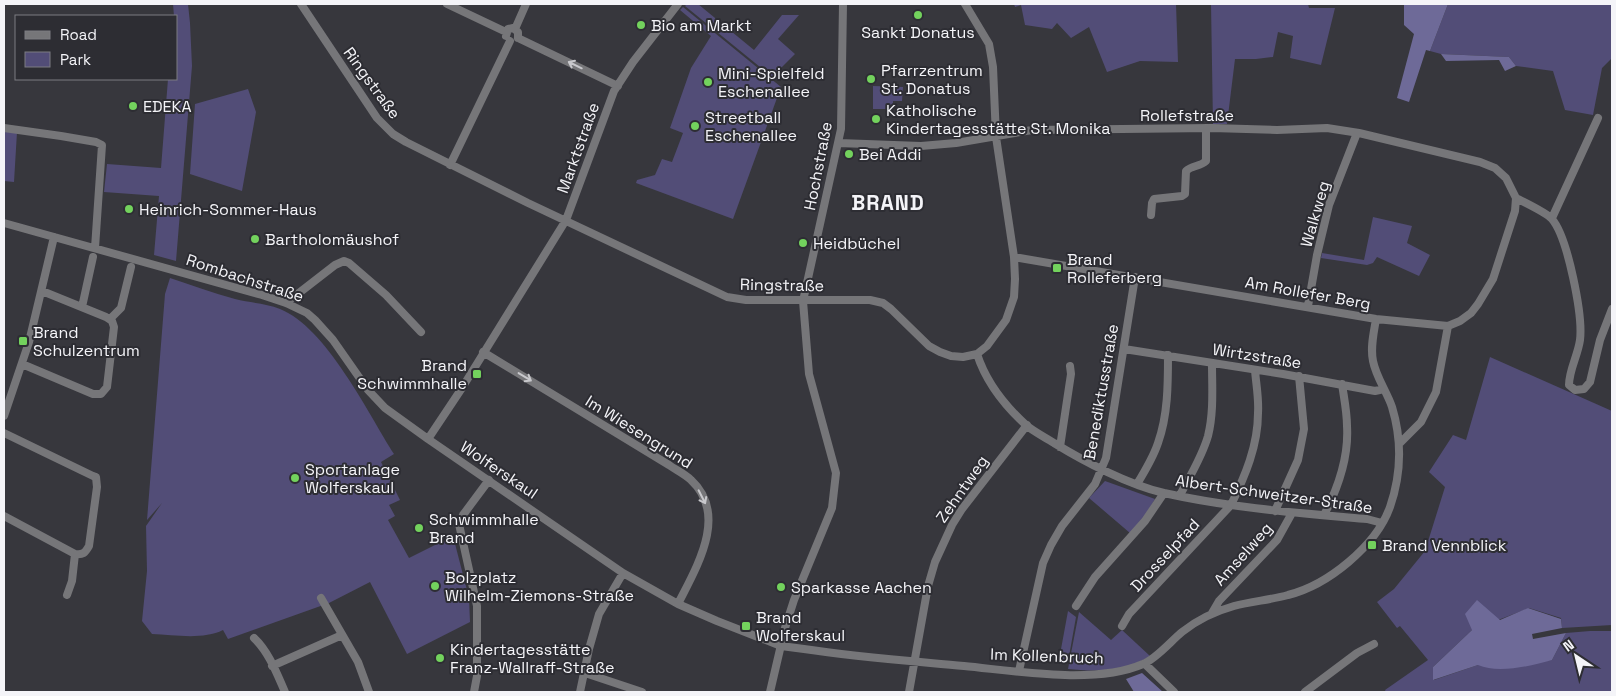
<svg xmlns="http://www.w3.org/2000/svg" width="1616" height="696" viewBox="0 0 1616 696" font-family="'Space Grotesk',sans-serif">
	<rect width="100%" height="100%" fill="#37373d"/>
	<path fill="#524d77" d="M173 4H188L190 23 192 66 176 261 154 255 159 196 104 192 107 164 161 168 168 79H176V16H174Z
		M687 4H698L754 50 782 15H799L778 39 795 54 779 70 782 73 776 80 685 6Z
		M1014 4H1176L1178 62 1140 61 1107 72 1089 27 1071 38 1057 23 1052 29 1025 25 1021 5 1015 7Z
		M1211 4H1308L1309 8H1335L1321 65 1290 58 1293 36 1278 32 1273 57 1256 59H1235L1227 124H1213Z
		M1448 4H1612V58L1602 68 1593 115 1565 110 1553 71 1516 66 1509 57 1441 54 1430 51Z
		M683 7 781 87 733 219 636 183 637 180 655 175 662 159 672 162 683 133 670 128 691 68 711 36 680 10Z
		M873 86 903 87 902 101H893V109H873Z
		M248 89 256 112 242 191 190 174 195 104Z
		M4 131 17 132 14 182 4 181Z
		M1373 217 1412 226 1407 243 1430 255 1419 276 1377 257 1373 263 1367 265 1321 258 1322 253 1364 260Z
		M170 278C192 285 213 293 235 299 250 303 266 303 280 309 326 327 368 413 394 454L381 462 400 500 389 505 395 516 388 520 409 558 453 536 469 598 470 622 407 654 370 582 329 603 228 639 223 630C203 640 175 635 152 634L142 621 147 571 146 526 162 503 147 520 165 294Z
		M1490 357 1612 411V625L1562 628 1561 618 1529 608 1472 630 1433 667 1434 680 1478 665 1552 660 1566 633 1590 631H1612V692H1386L1385 690 1428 660 1400 626 1397 628 1377 602 1394 589 1425 551 1445 487 1429 472 1453 435 1466 440Z
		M1105 481 1155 499 1143 519 1130 533 1089 498Z
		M1068 611 1076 617 1068 662 1059 660Z
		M1079 612 1111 640 1122 630 1150 656C1125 672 1096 672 1068 669Z"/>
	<path fill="#6e6a98" d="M1404 4H1448L1430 51 1426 50 1409 102 1397 98 1414 34 1404 25Z
		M1441 54 1509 57 1516 66 1505 71 1499 60 1446 61Z
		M1477 600 1500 620 1528 608 1561 619 1562 628 1532 634 1533 639 1566 633 1552 660C1531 666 1498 674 1478 665L1433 680V667L1472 630 1465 614Z
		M1142 673 1163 692H1134L1126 679Z"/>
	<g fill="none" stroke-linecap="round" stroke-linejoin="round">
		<path stroke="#767679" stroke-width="8" d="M301 4 377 118 393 134 406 142 528 203 727 297 746 300H870L883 303 891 309 929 346 940 352 951 356 963 357 977 354 987 346 1006 320 1014 297 1015 279 1014 257 996 137 993 67 989 44 965 4
			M447 4 506 32
			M515 29 526 4
			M506 36 508 29 513 28 518 32V38
			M518 38 618 86
			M4 128 61 136 96 142 102 145 95 248
			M839 143 921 146 956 143 1032 130 1212 128 1277 130 1327 128 1359 133 1480 162 1495 168 1506 178 1516 198 1515 211 1493 279 1478 304 1471 313 1460 321 1448 326 1376 319 1014 257
			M450 165 510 41
			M1516 198C1524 202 1547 213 1552 219 1568 238 1583 316 1580 340 1578 355 1569 370 1569 385L1575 390 1584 389 1590 382 1600 340 1612 309
			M1151 215 1152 203 1154 199 1182 196 1185 194 1186 171C1192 165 1200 167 1206 161V128
			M1552 218 1598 118
			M4 223 262 295 286 303 307 313 315 320 333 340 368 390 385 408 428 439 623 573 678 604 717 621 781 646 804 649C857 657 911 661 964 666 1016 671 1095 685 1143 664 1156 659 1171 641 1182 632 1197 620 1216 611 1234 606 1252 601 1271 600 1288 595 1328 585 1376 546 1390 507 1401 475 1402 440 1392 407 1387 392 1376 377 1373 361 1370 347 1374 332 1376 319
			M286 303 335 265 344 261 349 263 386 295 421 332
			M1308 306 1317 255 1329 205 1357 133
			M82 307 93 257
			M110 319 121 308 131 267
			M1124 349 1283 374 1375 391 1384 389
			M483 352 669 465C676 470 685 474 691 480 729 515 696 568 678 604
			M977 354C986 382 1004 405 1026 425 1034 432 1045 437 1054 443 1085 462 1129 485 1164 493 1231 508 1299 513 1367 519L1382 523
			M22 364 93 394H101L107 387 114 327 112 321 106 317 42 291
			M4 416 29 342 54 237
			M4 433 93 476 96 477 97 487 89 546C85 553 83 555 75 554L4 516
			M428 439 462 388 566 220 614 91 633 62 678 4
			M1399 444 1421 422 1436 392 1448 326
			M1060 447 1071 374 1070 366
			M1137 484C1145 471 1153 458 1158 443 1168 415 1168 384 1168 355
			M1180 495C1190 476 1202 457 1208 436 1214 412 1212 387 1212 363
			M1275 511 1298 460 1304 429 1299 376
			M1324 515C1338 488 1349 458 1347 426 1347 412 1344 398 1342 384
			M67 595 72 581 75 554
			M321 598 358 662 369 692
			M1076 606 1095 577 1145 521 1164 493
			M1212 613 1219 601 1277 540 1292 513
			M1122 626 1129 614 1231 505C1245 476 1258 446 1258 413 1259 398 1256 384 1255 370
			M254 638C269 652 277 674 285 692
			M1145 664 1174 692
			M272 666 342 635
			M1019 671 1043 563 1051 545 1062 526 1095 484 1106 458 1135 277
			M585 673 642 692
			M474 692 477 676V606L459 524 463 515 489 480
			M580 692 589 649 599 614 623 573
			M770 692 785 628 794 600 832 508 836 473 809 374 803 301 841 129 843 4
			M909 692 928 586 935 562 952 525 962 509 1027 425
			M1305 692 1357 653 1374 644"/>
	</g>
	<defs><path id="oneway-shaft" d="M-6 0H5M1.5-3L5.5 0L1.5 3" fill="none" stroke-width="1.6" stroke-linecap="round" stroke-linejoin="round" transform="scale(1.25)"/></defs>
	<g stroke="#c8c8cc">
		<use href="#oneway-shaft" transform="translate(575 65) rotate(-154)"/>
		<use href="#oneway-shaft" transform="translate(525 377) rotate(31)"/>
		<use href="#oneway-shaft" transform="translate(702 497) rotate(63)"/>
	</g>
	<g fill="#73d25d" stroke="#2d2d33" stroke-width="2">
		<circle cx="918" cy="15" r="5"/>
		<circle cx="641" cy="25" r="5"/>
		<circle cx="871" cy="79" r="5"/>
		<circle cx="708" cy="82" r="5"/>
		<circle cx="133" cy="106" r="5"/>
		<circle cx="876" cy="119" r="5"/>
		<circle cx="695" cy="126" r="5"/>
		<circle cx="849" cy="154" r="5"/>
		<circle cx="129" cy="209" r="5"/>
		<circle cx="255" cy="239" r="5"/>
		<circle cx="803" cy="243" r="5"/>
		<rect x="1052" y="263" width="10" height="10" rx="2.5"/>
		<rect x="18" y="336" width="10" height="10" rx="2.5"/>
		<rect x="472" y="369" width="10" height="10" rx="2.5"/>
		<circle cx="295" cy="478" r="5"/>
		<circle cx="419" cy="528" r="5"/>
		<rect x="1367" y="540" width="10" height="10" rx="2.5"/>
		<circle cx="435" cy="586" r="5"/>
		<circle cx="781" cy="587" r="5"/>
		<rect x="741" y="621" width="10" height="10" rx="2.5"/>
		<circle cx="440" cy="658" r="5"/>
	</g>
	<g text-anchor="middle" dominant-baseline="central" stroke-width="4" stroke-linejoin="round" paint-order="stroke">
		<g font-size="16" fill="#f4f4f8" stroke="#2d2d33" text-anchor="start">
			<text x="651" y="25">Bio am Markt</text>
			<text x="918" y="32" text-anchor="middle">Sankt Donatus</text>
			<text x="881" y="70">Pfarrzentrum<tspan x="881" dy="18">St. Donatus</tspan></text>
			<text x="718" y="73">Mini-Spielfeld<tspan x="718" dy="18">Eschenallee</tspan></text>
			<text x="143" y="106">EDEKA</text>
			<text x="886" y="110">Katholische<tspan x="886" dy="18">Kindertagesstätte St. Monika</tspan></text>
			<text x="705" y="117">Streetball<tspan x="705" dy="18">Eschenallee</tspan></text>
			<text x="859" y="154">Bei Addi</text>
			<text x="139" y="209">Heinrich-Sommer-Haus</text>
			<text x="265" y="239">Bartholomäushof</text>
			<text x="813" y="243">Heidbüchel</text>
			<text x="1067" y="259">Brand<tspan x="1067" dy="18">Rolleferberg</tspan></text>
			<text x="33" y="332">Brand<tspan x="33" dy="18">Schulzentrum</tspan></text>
			<text x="467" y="365" text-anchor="end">Brand<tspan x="467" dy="18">Schwimmhalle</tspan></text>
			<text x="305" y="469">Sportanlage<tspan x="305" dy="18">Wolferskaul</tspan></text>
			<text x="429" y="519">Schwimmhalle<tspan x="429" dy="18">Brand</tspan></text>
			<text x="1382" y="545">Brand Vennblick</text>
			<text x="445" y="577">Bolzplatz<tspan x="445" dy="18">Wilhelm-Ziemons-Straße</tspan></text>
			<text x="791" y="587">Sparkasse Aachen</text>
			<text x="756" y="617">Brand<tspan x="756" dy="18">Wolferskaul</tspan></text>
			<text x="450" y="649">Kindertagesstätte<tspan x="450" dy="18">Franz-Wallraff-Straße</tspan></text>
		</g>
		<g font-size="16" fill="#f4f4f8" stroke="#2d2d33">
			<text transform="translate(372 83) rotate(54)">Ringstraße</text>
			<text x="1187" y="115">Rollefstraße</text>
			<text transform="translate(578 148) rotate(-70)">Marktstraße</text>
			<text transform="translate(818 166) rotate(-79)">Hochstraße</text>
			<text transform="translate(1315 214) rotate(-74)">Walkweg</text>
			<text transform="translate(245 278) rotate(18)">Rombachstraße</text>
			<text transform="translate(782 285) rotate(1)">Ringstraße</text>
			<text transform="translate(1308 293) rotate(10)">Am Rollefer Berg</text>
			<text transform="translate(1257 356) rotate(9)">Wirtzstraße</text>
			<text transform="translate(1101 392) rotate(-80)">Benediktusstraße</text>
			<text transform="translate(639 432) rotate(32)">Im Wiesengrund</text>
			<text transform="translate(499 470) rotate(34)">Wolferskaul</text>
			<text transform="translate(962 489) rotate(-55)">Zehntweg</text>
			<text transform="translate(1274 494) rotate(8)">Albert-Schweitzer-Straße</text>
			<text transform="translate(1243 554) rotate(-48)">Amselweg</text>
			<text transform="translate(1165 555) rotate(-47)">Drosselpfad</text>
			<text transform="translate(1047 656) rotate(2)">Im Kollenbruch</text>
		</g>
		<g font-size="21" font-weight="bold" letter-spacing="1" fill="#f4f4f8" stroke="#2d2d33">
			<text x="888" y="202">BRAND</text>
		</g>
	</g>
	<rect width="1616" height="696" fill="none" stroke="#f4f4f8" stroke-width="10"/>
	<rect x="15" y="15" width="162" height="65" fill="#2d2d33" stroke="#7d7d82"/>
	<rect x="25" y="31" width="25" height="8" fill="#767679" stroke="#7d7d82"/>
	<text x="60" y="40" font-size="15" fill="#f4f4f8">Road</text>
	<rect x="25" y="52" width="25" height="15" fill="#524d77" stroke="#7d7d82"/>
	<text x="60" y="65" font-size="15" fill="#f4f4f8">Park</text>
	<g transform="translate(1576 656) rotate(325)" stroke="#2d2d33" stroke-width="4" paint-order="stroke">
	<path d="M0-4L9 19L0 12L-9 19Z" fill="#f4f4f8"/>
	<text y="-8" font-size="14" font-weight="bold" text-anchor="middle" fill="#f4f4f8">N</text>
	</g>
</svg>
